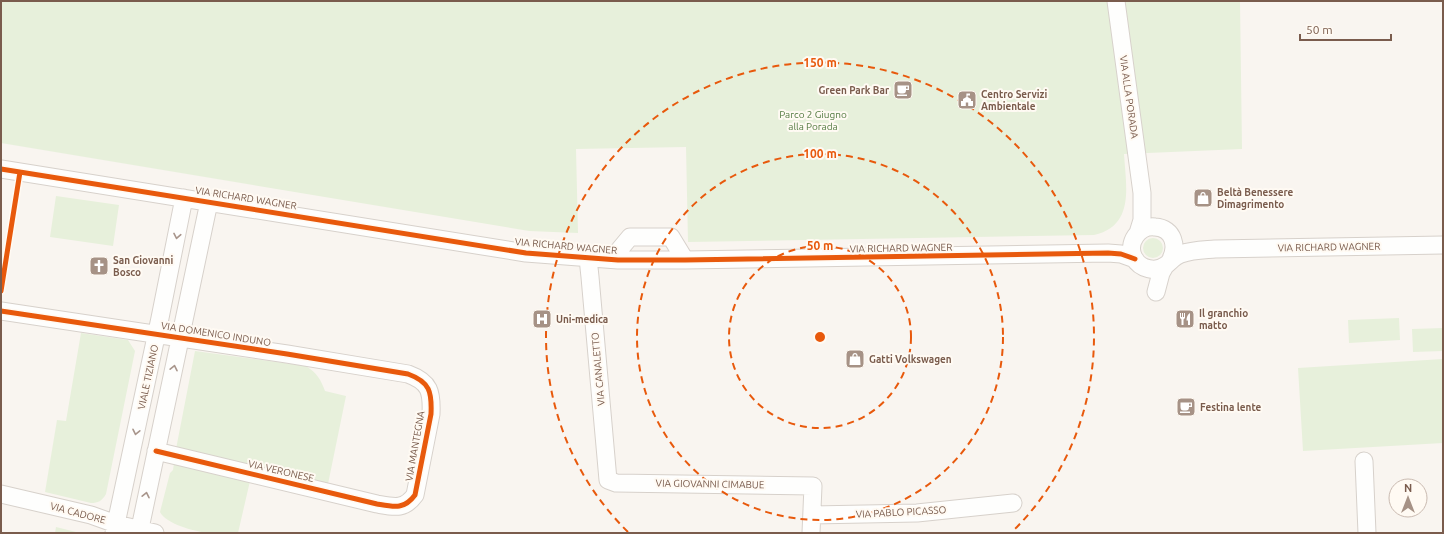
<svg xmlns="http://www.w3.org/2000/svg" width="1444" height="534" viewBox="0 0 1444 534" font-family="Ubuntu,sans-serif">
	<rect width="100%" height="100%" fill="#f9f5f0"/>
	<path fill="#e7f0db" d="M1 1H1240L1242 149 1124 154C1126 186 1135 226 1094 235L688 242 686 147 576 149 578 233 529 231 1 143Z
		M56 196 119 205 113 246 50 237Z
		M1143 248a10 10 0 1 1 20 0a10 10 0 1 1-20 0Z
		M1399 318 1400 340 1349 343 1348 320Z
		M1443 328V351L1413 352 1412 329Z
		M81 333 128 340 135 351 106 494C102 501 98 503 91 503L45 492 57 420 66 421Z
		M195 351 306 366C317 373 321 380 325 391L346 396 328 484 176 449Z
		M1443 359V443L1303 451 1298 368Z
		M174 463 250 481 238 533C228 533 217 534 207 533 194 531 166 524 160 512L170 473 173 470Z
		M56 527 80 533H55Z"/>
	<g fill="none" stroke-linecap="round" stroke-linejoin="round">
		<defs>
			<path id="minor" d="M1116 1 1142 193V220L1138 233
				M1 169 526 253 618 260H685L1108 253 1121 254 1135 259
				M588 258 590 277 608 480 616 483 813 486 811 533
				M618 260 620 249 630 237H671L685 260
				M1170 261C1178 247 1174 228 1155 227 1139 225 1126 243 1134 258 1140 269 1156 273 1166 265 1171 261 1175 256 1181 254 1192 250 1204 250 1215 249L1443 245
				M1156 292 1161 273 1165 266
				M1 311 287 354 408 374C430 382 432 392 431 414L415 495C404 510 394 507 377 504L156 451
				M1364 461 1367 533
				M1 494 91 515 116 524 155 533
				M812 515 917 513 1013 503
				M114 533 160 318 184 198
				M139 533 209 202"/>
		</defs>
		<use href="#minor" stroke="#d7d1cb" stroke-width="19"/>
		<use href="#minor" stroke="#fefefd" stroke-width="17"/>
		<defs>
			<path id="cycleway" d="M1 169 526 253 618 260H685L1108 253 1121 254 1135 259
				M1 291 20 172
				M1 311 287 354 408 374C430 382 432 392 431 414L415 495C404 510 394 507 377 504L156 451"/>
		</defs>
		<use href="#cycleway" stroke="#fffaf3" stroke-width="8"/>
		<use href="#cycleway" stroke="#e8590c" stroke-width="5"/>
	</g>
	<defs><path id="oneway-chevron" d="M-2-3.5L2.5 0L-2 3.5" fill="none" stroke-width="1.6" stroke-linecap="round" stroke-linejoin="round"/></defs>
	<g stroke="#a8958b">
		<use href="#oneway-chevron" transform="translate(177 236) rotate(101)"/>
		<use href="#oneway-chevron" transform="translate(174 368) rotate(-78)"/>
		<use href="#oneway-chevron" transform="translate(136 432) rotate(102)"/>
		<use href="#oneway-chevron" transform="translate(146 495) rotate(-78)"/>
	</g>
	<g fill="none" stroke="#e8590c" stroke-width="2" stroke-dasharray="7 5">
		<circle cx="820" cy="337" r="91"/>
		<circle cx="820" cy="337" r="183"/>
		<path d="M628 532A274 274 0 1 1 1012 532"/>
	</g>
	<defs>
		<symbol id="cafe-square" viewBox="-11 -11 22 22"><rect x="-9" y="-9" width="18" height="18" rx="4" fill="#a69286" stroke="#fffaf3"/><path d="M-5.5-4.5H6V0H3Q3 3.5 0 3.5H-2.5Q-5.5 3.5-5.5 0ZM3-3.2v2h1.7v-2ZM-6 4.5H4V6H-6Z" fill="#fff"/></symbol>
		<symbol id="civic-square" viewBox="-11 -11 22 22"><rect x="-9" y="-9" width="18" height="18" rx="4" fill="#a69286" stroke="#fffaf3"/><path d="M-.6-6.5H3V-4.5H.6V-3L4-1V1h2V6H-6V1h2V-1L-.6-3ZM-1.2 2.5V6h2.4V2.5Z" fill="#fff"/></symbol>
		<symbol id="shop-square" viewBox="-11 -11 22 22"><rect x="-9" y="-9" width="18" height="18" rx="4" fill="#a69286" stroke="#fffaf3"/><path d="M-5-2.5h2.3a2.7 3.5 0 0 1 5.4 0H5L5.5 6h-11ZM-1.5-2.5h3a1.5 2.3 0 0 0-3 0Z" fill="#fff"/></symbol>
		<symbol id="church-square" viewBox="-11 -11 22 22"><rect x="-9" y="-9" width="18" height="18" rx="4" fill="#a69286" stroke="#fffaf3"/><path d="M-1.2-6h2.4v3.5h3.3v2.4h-3.3V6h-2.4V-.1h-3.3v-2.4h3.3Z" fill="#fff"/></symbol>
		<symbol id="hospital-square" viewBox="-11 -11 22 22"><rect x="-9" y="-9" width="18" height="18" rx="4" fill="#a69286" stroke="#fffaf3"/><path d="M-5-5h3v3.5h4V-5h3V5h-3V1.5h-4V5h-3Z" fill="#fff"/></symbol>
		<symbol id="restaurant-square" viewBox="-11 -11 22 22"><rect x="-9" y="-9" width="18" height="18" rx="4" fill="#a69286" stroke="#fffaf3"/><path d="M-5-6h1v4h1v-4h1v4h1v-4h1v5L-1.5 .5V6h-2V.5L-5-1ZM5-6V6H3V1.5H1.5Q1.5-4 5-6Z" fill="#fff"/></symbol>
	</defs>
	<g fill-rule="evenodd">
		<use href="#cafe-square" x="892" y="79" width="22" height="22"/>
		<use href="#civic-square" x="956" y="89" width="22" height="22"/>
		<use href="#shop-square" x="1192" y="187" width="22" height="22"/>
		<use href="#church-square" x="88" y="255" width="22" height="22"/>
		<use href="#hospital-square" x="531" y="308" width="22" height="22"/>
		<use href="#restaurant-square" x="1174" y="308" width="22" height="22"/>
		<use href="#shop-square" x="844" y="348" width="22" height="22"/>
		<use href="#cafe-square" x="1175" y="396" width="22" height="22"/>
	</g>
	<g text-anchor="middle" dominant-baseline="central" stroke-width="4" stroke-linejoin="round" paint-order="stroke">
		<g font-size="10" font-weight="bold" fill="#7a5c4d" stroke="#fffaf3" text-anchor="start">
			<text x="889" y="90" text-anchor="end">Green Park Bar</text>
			<text x="981" y="94">Centro Servizi<tspan x="981" dy="12">Ambientale</tspan></text>
			<text x="1217" y="192">Beltà Benessere<tspan x="1217" dy="12">Dimagrimento</tspan></text>
			<text x="113" y="260">San Giovanni<tspan x="113" dy="12">Bosco</tspan></text>
			<text x="1199" y="313">Il granchio<tspan x="1199" dy="12">matto</tspan></text>
			<text x="556" y="319">Uni-medica</text>
			<text x="869" y="359">Gatti Volkswagen</text>
			<text x="1200" y="407">Festina lente</text>
		</g>
		<g font-size="10" fill="#7a5c4d" stroke="#fffaf3">
			<text transform="translate(1129 97) rotate(82)">VIA ALLA PORADA</text>
			<text transform="translate(246 198) rotate(9)">VIA RICHARD WAGNER</text>
			<text transform="translate(566 246) rotate(5)">VIA RICHARD WAGNER</text>
			<text transform="translate(1329 247) rotate(-1)">VIA RICHARD WAGNER</text>
			<text transform="translate(901 248) rotate(-1)">VIA RICHARD WAGNER</text>
			<text transform="translate(216 334) rotate(9)">VIA DOMENICO INDUNO</text>
			<text transform="translate(598 369) rotate(-95)">VIA CANALETTO</text>
			<text transform="translate(148 377) rotate(-78)">VIALE TIZIANO</text>
			<text transform="translate(415 446) rotate(-80)">VIA MANTEGNA</text>
			<text transform="translate(281 471) rotate(13)">VIA VERONESE</text>
			<text transform="translate(710 484) rotate(1)">VIA GIOVANNI CIMABUE</text>
			<text transform="translate(901 512) rotate(-3)">VIA PABLO PICASSO</text>
			<text transform="translate(78 513) rotate(15)">VIA CADORE</text>
		</g>
		<g font-size="10" fill="#537a41" stroke="#fffaf3">
			<text x="813" y="114">Parco 2 Giugno<tspan x="813" dy="12">alla Porada</tspan></text>
		</g>
	</g>
	<circle cx="820" cy="337" r="6" fill="#e8590c" stroke="#fffaf3" stroke-width="2"/>
	<g font-size="12" text-anchor="middle" font-weight="bold" fill="#e8590c" stroke="#fffaf3" stroke-width="4" stroke-linejoin="round" paint-order="stroke">
		<text x="820" y="67">150 m</text>
		<text x="820" y="158">100 m</text>
		<text x="820" y="250">50 m</text>
	</g>
	<rect width="1444" height="534" fill="none" stroke="#7a5c4d" stroke-width="4"/>
	<g transform="translate(1408 498)"><circle r="19" fill="#fffaf3" stroke="#cabbb1"/>
	<path d="M0-3L7 15L0 10L-7 15Z" fill="#a69286"/>
	<text y="-6" font-size="11" font-weight="bold" text-anchor="middle" fill="#7a5c4d">N</text>
	</g>
	<path d="M1300 34v6h91v-6" fill="none" stroke="#7a5c4d" stroke-width="2"/>
	<text x="1306" y="34" font-size="12" fill="#7a5c4d" stroke="#fffaf3" stroke-width="3" paint-order="stroke">50 m</text>
</svg>
